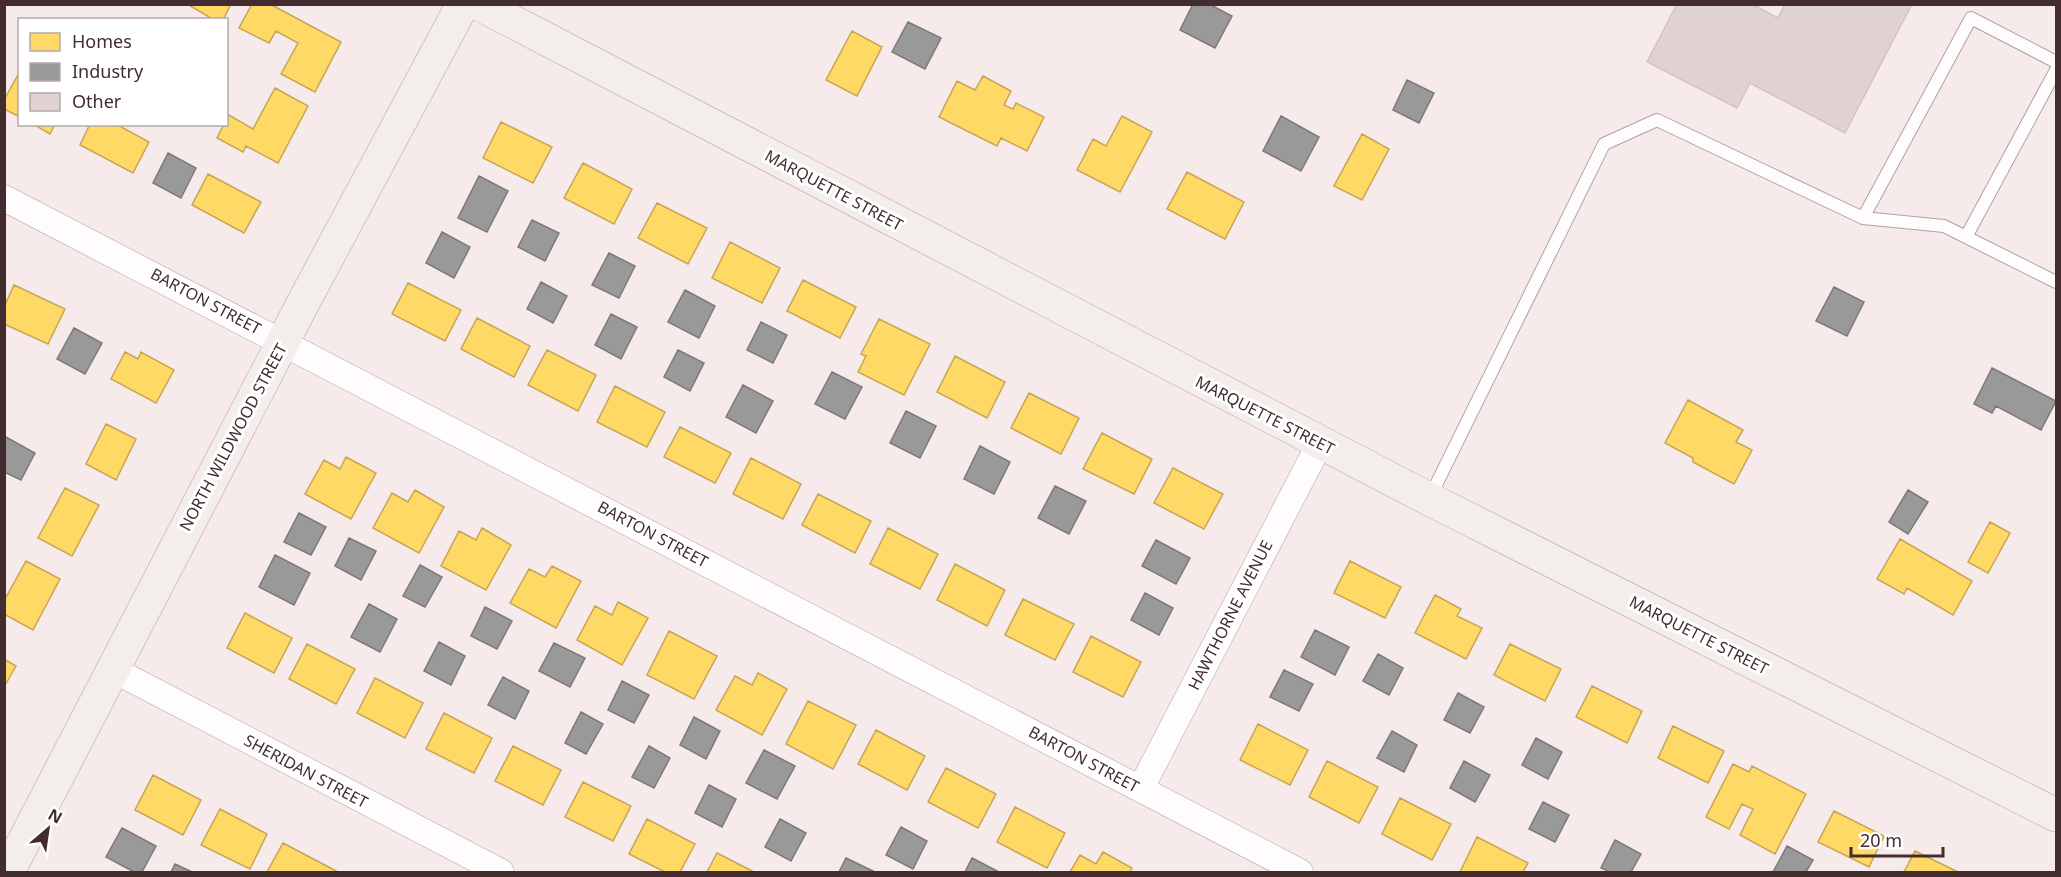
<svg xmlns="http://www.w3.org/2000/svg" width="2061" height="877" viewBox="0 0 2061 877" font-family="'Noto Sans',sans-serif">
	<rect width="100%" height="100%" fill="#f7eaeb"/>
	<path fill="#ffd966" stroke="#c7a555" stroke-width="1.5" d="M187 4H231L223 20H214Z
		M252 4H270L341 42 315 92 281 74 298 43 276 31 269 43 239 28Z
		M852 31 882 47 857 96 826 80Z
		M19 73 20 74V117L4 109V100Z
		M983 76 1011 91 1004 105 1013 109 1016 103 1044 117 1027 151 1001 138 997 146 939 117 957 81 975 90Z
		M275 88 308 106 278 163 246 146 243 152 217 138 224 124H226L229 115 253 129Z
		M1122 116 1152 132 1120 192 1077 170 1093 139 1106 146Z
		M501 122 552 147 533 183 483 158Z
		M33 124H55L50 134Z
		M90 124H116L149 142 133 173 80 145Z
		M1362 134 1389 149 1362 200 1334 186Z
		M583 163 632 189 614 224 564 198Z
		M1187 172 1244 202 1225 239 1167 209Z
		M208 174 261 202 244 233 192 205Z
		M657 203 707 228 688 264 638 238Z
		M730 242 780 268 762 303 712 278Z
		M803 280 856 307 840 338 787 311Z
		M408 283 461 310 445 341 392 314Z
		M14 285 65 309 48 344 4 324V307Z
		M477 318 530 346 514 377 461 349Z
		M879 319 930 344 904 395 858 372 866 356 861 354Z
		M547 350 596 375 578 411 528 385Z
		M125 352 138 359 141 352 174 370 156 403 111 379Z
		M955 356 1005 382 987 418 937 392Z
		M615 386 665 412 647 447 597 422Z
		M1029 393 1079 418 1061 454 1011 428Z
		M1688 400 1743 430 1736 442 1752 450 1734 484 1693 462V458L1665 443Z
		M106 424 136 439 116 480 86 464Z
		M680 427 731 453 715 483 664 457Z
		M1102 433 1152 459 1134 494 1083 469Z
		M346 457 376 473 351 519 305 494 324 460 340 469Z
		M751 458 801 484 783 519 733 494Z
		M1173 468 1223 494 1204 529 1154 503Z
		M65 488 99 505 72 556 38 538Z
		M415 490 444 507 419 553 373 528 392 493 408 502Z
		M818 494 871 521 855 553 802 525Z
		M1990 522 2010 533 1988 573 1968 562Z
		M482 528 511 545 486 590 441 566 459 531 476 540Z
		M888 528 938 554 920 589 870 564Z
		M1900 539 1972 581 1953 615 1907 588 1904 594 1877 579Z
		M26 561 60 579 33 630 4 614V601Z
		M1350 561 1401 587 1385 618 1334 593Z
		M955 564 1005 590 987 626 937 600Z
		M552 566 581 581 556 628 510 603 529 569 545 577Z
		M1435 595 1461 609 1457 616 1482 628 1466 659 1415 633Z
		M1023 599 1074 624 1055 660 1005 635Z
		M618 602 648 618 622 665 577 640 595 606 612 615Z
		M245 613 292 638 274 673 227 648Z
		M669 631 717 656 694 699 647 675Z
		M1091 636 1141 662 1123 697 1073 672Z
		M307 644 355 669 336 704 289 679Z
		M1510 644 1561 669 1545 701 1494 675Z
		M4 659 16 666 4 687Z
		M758 673 787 689 762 735 716 710 735 676 752 685Z
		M375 678 423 703 405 738 357 713Z
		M1592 686 1642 711 1627 743 1576 717Z
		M808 701 856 725 833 769 786 744Z
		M444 713 492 738 474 773 426 749Z
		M1258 724 1308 750 1290 785 1240 760Z
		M1673 726 1724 751 1708 783 1658 758Z
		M876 730 925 756 907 790 858 764Z
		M513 746 561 770 543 805 495 781Z
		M1327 761 1378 787 1359 823 1309 797Z
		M1733 764 1749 772 1752 766 1806 794 1775 854 1740 835 1753 809 1742 804 1729 829 1706 817Z
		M946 768 996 794 978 828 928 802Z
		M153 775 201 800 183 835 135 810Z
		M583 782 631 806 613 841 565 817Z
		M1400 798 1451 824 1432 860 1382 834Z
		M1015 807 1065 833 1047 868 997 842Z
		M220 809 267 834 250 869 201 845Z
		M1834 811 1884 836 1869 867 1818 842Z
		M647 819 695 844 680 872H665L629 854Z
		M1477 837 1528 863 1523 872H1460Z
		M283 843 338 872H267Z
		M1915 851 1958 872H1904Z
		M1103 852 1132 868 1130 872H1070L1080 855 1096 864Z
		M717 853 754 872H707Z"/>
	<path fill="#999" stroke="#7f7879" stroke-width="1.5" d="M1193 4H1209L1232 16 1215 48 1180 30Z
		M908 22 941 38 925 69 892 52Z
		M1407 80 1434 93 1419 123 1393 110Z
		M1281 116 1319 137 1301 171 1263 151Z
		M168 153 196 168 181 198 153 183Z
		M479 176 508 191 487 232 458 218Z
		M532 220 559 233 545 261 518 247Z
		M442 232 470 247 454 278 426 263Z
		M609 253 635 266 619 298 592 285Z
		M541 282 567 296 553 323 527 309Z
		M1834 287 1864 302 1847 336 1816 321Z
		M685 290 715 306 699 338 668 322Z
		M611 314 637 327 621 359 595 345Z
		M761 322 787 335 773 363 747 350Z
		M74 328 102 343 85 374 57 359Z
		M678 350 704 363 690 391 664 377Z
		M1992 368 2056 401 2041 430 1996 406 1992 413 1974 404Z
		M832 372 862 387 845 419 815 404Z
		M743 385 773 401 756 433 726 417Z
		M906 411 936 426 920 458 890 443Z
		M4 436 35 453 21 480 4 472Z
		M980 446 1010 462 994 494 964 479Z
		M1055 486 1086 501 1069 534 1038 518Z
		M1908 490 1928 502 1908 534 1889 522Z
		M299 513 326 527 311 555 284 542Z
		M349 538 376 551 361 580 335 566Z
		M1156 540 1190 558 1176 584 1142 566Z
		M275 555 310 573 294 605 259 587Z
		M420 565 442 577 425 607 403 596Z
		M1145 593 1173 608 1159 635 1131 620Z
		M369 604 397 619 380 652 351 637Z
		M485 607 512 621 497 649 471 636Z
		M1315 630 1349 647 1335 675 1301 657Z
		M439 642 465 656 451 685 424 671Z
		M554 643 585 658 570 687 539 671Z
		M1378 654 1403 668 1389 695 1363 681Z
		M1284 670 1313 684 1299 711 1270 697Z
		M503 677 529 691 515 719 488 705Z
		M622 681 649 695 634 723 608 710Z
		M1458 693 1484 707 1470 733 1444 720Z
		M581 712 603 724 586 754 565 743Z
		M694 717 720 731 706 759 680 745Z
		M1392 731 1417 745 1404 772 1377 758Z
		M1536 738 1562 752 1548 779 1522 765Z
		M649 746 670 758 654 788 632 777Z
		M764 750 795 766 777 799 746 783Z
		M1464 761 1490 775 1475 802 1450 788Z
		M709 785 736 799 722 827 695 813Z
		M1543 802 1569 815 1555 842 1529 829Z
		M780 819 806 833 791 861 765 847Z
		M901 827 927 841 913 869 886 855Z
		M122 828 156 846 142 872H134L106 857Z
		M1615 840 1641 854 1631 872H1610L1601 868Z
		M1787 846 1813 860 1806 872H1773Z
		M846 858 873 871 872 872H839Z
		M972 858 999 872H965Z
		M175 864 192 872H171Z"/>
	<path fill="#e0d2d3" stroke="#d4c3c4" stroke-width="1.5" d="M1677 4H1752L1778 18 1785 4H1912L1845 133 1750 83 1737 108 1647 62Z"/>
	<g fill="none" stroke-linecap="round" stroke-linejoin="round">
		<defs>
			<path id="lane" d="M1863 218 1971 18 2056 62
				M1966 237 2056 70
				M1430 497 1604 144 1657 120 1863 218 1944 226 2056 282"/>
			<path id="street" d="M4 198 1300 872
				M112 669 501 872
				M1141 788 1320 443"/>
			<path id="secondary" d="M479 4 1429 499 2056 815
				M8 872 302 305 463 4"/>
		</defs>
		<use href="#lane" stroke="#b2a1a3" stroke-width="14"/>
		<use href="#street" stroke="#b2a1a3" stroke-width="27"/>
		<use href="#secondary" stroke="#b2a1a3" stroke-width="34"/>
		<use href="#lane" stroke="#fefcfc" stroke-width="12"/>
		<use href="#street" stroke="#fefcfc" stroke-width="26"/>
		<use href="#secondary" stroke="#f3eeeb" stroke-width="33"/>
	</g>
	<g text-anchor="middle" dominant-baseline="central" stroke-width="6" stroke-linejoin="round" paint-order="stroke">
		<g font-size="16" fill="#432c2e" stroke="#fff">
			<text transform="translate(834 190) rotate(28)">MARQUETTE STREET</text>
			<text transform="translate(206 301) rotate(28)">BARTON STREET</text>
			<text transform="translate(1265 415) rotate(27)">MARQUETTE STREET</text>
			<text transform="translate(233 437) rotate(-62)">NORTH WILDWOOD STREET</text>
			<text transform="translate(653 534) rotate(28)">BARTON STREET</text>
			<text transform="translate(1230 615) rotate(-63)">HAWTHORNE AVENUE</text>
			<text transform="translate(1699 635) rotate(27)">MARQUETTE STREET</text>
			<text transform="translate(1084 759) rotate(28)">BARTON STREET</text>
			<text transform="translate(306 771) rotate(28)">SHERIDAN STREET</text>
		</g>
	</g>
	<rect width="2061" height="877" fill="none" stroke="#432c2e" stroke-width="12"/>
	<rect x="18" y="18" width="210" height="108" fill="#ffffff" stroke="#b4abab" stroke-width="1.5"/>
	<rect x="30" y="33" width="30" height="18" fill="#ffd966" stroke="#b4abab" stroke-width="1.5"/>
	<text x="72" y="48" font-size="18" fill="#432c2e">Homes</text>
	<rect x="30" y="63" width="30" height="18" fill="#999999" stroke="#b4abab" stroke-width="1.5"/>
	<text x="72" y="78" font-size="18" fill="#432c2e">Industry</text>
	<rect x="30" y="93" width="30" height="18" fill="#e0d2d3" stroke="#b4abab" stroke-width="1.5"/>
	<text x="72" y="108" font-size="18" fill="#432c2e">Other</text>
	<g transform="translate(48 829) rotate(29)" stroke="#ffffff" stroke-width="4.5" paint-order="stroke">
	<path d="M0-4.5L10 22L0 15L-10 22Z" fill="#432c2e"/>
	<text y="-9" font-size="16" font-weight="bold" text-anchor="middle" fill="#432c2e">N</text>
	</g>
	<path d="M1851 847v9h92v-9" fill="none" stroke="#432c2e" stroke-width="3"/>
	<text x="1860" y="847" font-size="18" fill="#432c2e" stroke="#ffffff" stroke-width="4.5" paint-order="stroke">20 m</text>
</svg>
